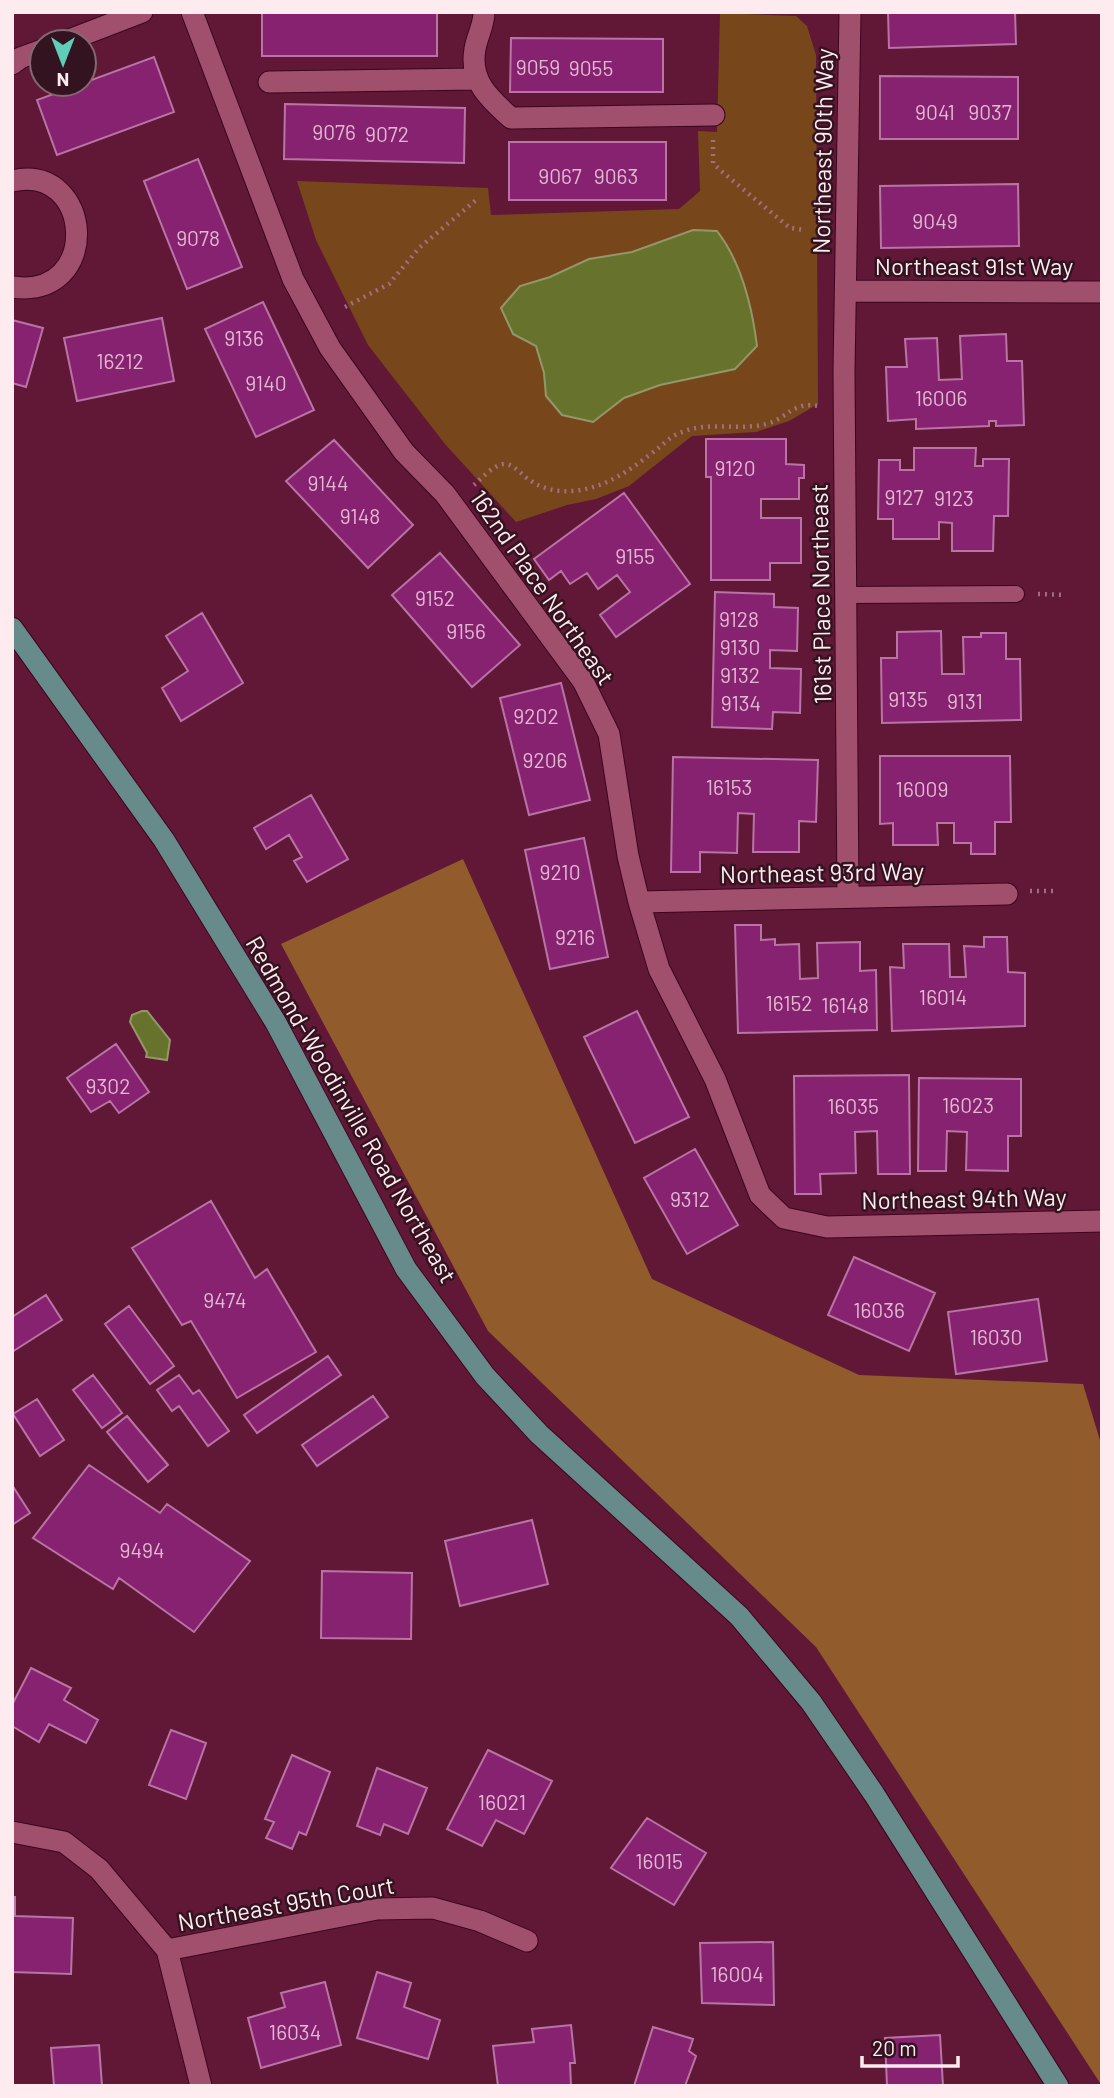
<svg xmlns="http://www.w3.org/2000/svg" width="1114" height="2098" viewBox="0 0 1114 2098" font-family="Barlow,sans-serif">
	<rect width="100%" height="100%" fill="#611837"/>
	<path fill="#78461b" d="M720 13 796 16 807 26 816 55 818 404 789 421 756 432 692 436 629 486 596 499 567 505 516 522 445 444 368 345 316 240 297 181 488 188 491 215 679 209 700 191 698 131 717 132Z"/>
	<path fill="#925b2c" d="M463 859 652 1279 859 1375 1083 1384 1102 1447V2086L816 1647 488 1331 281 944Z"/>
	<path fill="#67732d" stroke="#949768" stroke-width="2" d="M693 230 717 231C742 263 752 306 757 346L735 369 660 385 624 398 593 422 562 415 546 396 544 373 536 346 513 334 501 308 520 286 550 277 589 259 632 252Z
		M142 1011H147L170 1040 167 1060 146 1057 147 1053 130 1022 132 1015Z"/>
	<path fill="#862270" stroke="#b973a5" stroke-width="2" d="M262 12H437V56H262Z
		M888 12H1015L1016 44 889 48Z
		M511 38 663 39V92H510Z
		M154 57 174 112 57 155 37 100Z
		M880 76 1018 77V139H880Z
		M285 104 465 108 464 163 284 159Z
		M509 142H666V200H509Z
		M198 159 242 267 187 289 144 181Z
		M1018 184 1019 246 881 248 880 186Z
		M263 302 314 410 256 437 205 329Z
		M162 318 174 381 77 401 64 338Z
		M12 320 43 328 26 387 12 383Z
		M1006 334 1007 361H1022L1024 425 996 426V421H989V426L916 429V419L888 421 886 367H907L905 339 937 338 939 380 962 379 960 336Z
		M706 439H786V464L804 465V478H799V499H761V518H801V563H770V580H711V477H706Z
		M334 440 413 525 368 568 286 481Z
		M914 448H976L975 466H983V459H1009L1008 516H994L993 551H952V523L939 522V539H893V519H878L879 460H900V470H914Z
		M624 493 690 584 616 637 600 615 630 592 617 575 598 589 587 573 570 584 561 571 549 580 534 559Z
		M440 553 520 645 472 687 392 595Z
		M715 592 774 594V607L798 608 797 651 770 650V668L801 669 800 713 773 712 772 729 712 727Z
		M202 613 243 683 181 721 162 688 188 671 166 636Z
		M941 631 942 674H964L963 637H981V633H1006V659H1020L1021 720 882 723 881 658H897V632Z
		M561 683 590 800 529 815 500 698Z
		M880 756H1010L1011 822H995V854H971V843H954V823H937L938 845H893V823L880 824Z
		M673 757 818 760 816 822 799 821V852H753L754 814 738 813 737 853 700 852V872H671Z
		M311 795 348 859 307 882 294 861 302 857 289 835 266 849 254 828Z
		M584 838 608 957 550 969 525 850Z
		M735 925H761V940L775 939V945L799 944 800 979 818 978 817 943 860 942V971L876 970 877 1030 738 1033Z
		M984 937H1007L1008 972 1025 973V1026L892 1031 890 967 904 968 903 944H949L950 977H966L964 946 984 947Z
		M637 1011 689 1117 635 1143 584 1037Z
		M116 1044 149 1092 119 1113 110 1101 91 1112 67 1078Z
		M909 1075 910 1174H878L877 1131 855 1132 856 1173 820 1174 821 1194H795L794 1076Z
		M919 1078 1021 1079V1136H1008V1171L966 1170 967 1132 947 1131 946 1171H918Z
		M695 1149 738 1225 687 1254 644 1178Z
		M211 1201 255 1278 267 1269 316 1352 237 1398 191 1321 182 1325 132 1248Z
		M854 1257 935 1293 909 1351 828 1315Z
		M46 1295 62 1320 12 1352V1317Z
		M1038 1299 1047 1361 956 1374 948 1312Z
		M129 1306 174 1366 150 1384 105 1324Z
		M328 1356 341 1375 257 1433 244 1415Z
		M93 1375 122 1413 102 1428 73 1390Z
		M179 1375 193 1394 199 1390 229 1431 208 1446 179 1406 172 1411 157 1390Z
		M373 1396 388 1417 317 1466 302 1445Z
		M37 1399 64 1440 40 1456 13 1414Z
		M127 1416 168 1465 148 1482 107 1432Z
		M89 1465 160 1513 167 1504 250 1561 194 1632 119 1578 113 1589 33 1538Z
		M12 1485 30 1513 12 1525Z
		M532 1520 548 1584 460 1606 445 1541Z
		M322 1571 412 1573 411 1639 321 1638Z
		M31 1668 71 1688 64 1700 98 1720 86 1743 49 1724 39 1742 12 1726V1705Z
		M171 1730 206 1743 186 1799 149 1785Z
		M488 1750 552 1781 524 1834 496 1820 482 1846 447 1829Z
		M292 1755 330 1772 306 1835 299 1832 292 1849 266 1838 274 1822 265 1819Z
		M377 1768 427 1788 408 1834 384 1824 380 1835 357 1826Z
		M647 1818 706 1853 674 1905 611 1868Z
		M12 1897H15V1916L73 1918 71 1974 12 1972Z
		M773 1942 774 2005 702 2003 700 1943Z
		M377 1972 411 1983 404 2007 440 2020 428 2059 357 2038Z
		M325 1982 341 2045 261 2068 248 2018 285 2007 281 1993Z
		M571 2025 575 2063H570L571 2086H498L493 2046 534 2042 532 2029Z
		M653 2027 693 2039 689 2051 696 2056 685 2086H634Z
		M940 2035 943 2086H887L885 2038Z
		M99 2045 102 2086H54L51 2048Z"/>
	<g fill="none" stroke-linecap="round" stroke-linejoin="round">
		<defs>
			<path id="service" d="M847 595 1016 594"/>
			<path id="minor" d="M192 12 293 279 330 348 404 452 445 494 583 681 609 734 628 856 639 902 659 969 715 1079 760 1195 784 1218 827 1227 1102 1221
				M484 12C484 26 477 36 475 49 469 81 490 99 511 118L714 115
				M64 42 142 12
				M12 64 20 58 42 50
				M269 82 476 79
				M12 181C93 162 103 300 12 287
				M847 291 1102 292
				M848 897 844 372 850 12
				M639 902 1007 894
				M12 1832 64 1842 99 1869 167 1950 377 1909 433 1908 480 1921 527 1941
				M167 1950 201 2086"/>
			<path id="primary" d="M12 628 164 840 276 1023 406 1269 485 1376 539 1434 739 1616 811 1702 874 1794 1058 2086"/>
		</defs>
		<use href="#service" stroke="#3d051f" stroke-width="18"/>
		<use href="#minor" stroke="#3d051f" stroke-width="23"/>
		<use href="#primary" stroke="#3d051f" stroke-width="23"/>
		<path stroke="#a16e82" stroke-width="4.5" stroke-dasharray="2 5" stroke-linecap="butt" d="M713 140V163L720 170 790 228 805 230
			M345 307 389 284 419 248 476 200
			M474 485C482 478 493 465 504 464 515 464 522 476 531 481 543 489 557 492 571 491 605 489 630 470 656 450 664 444 672 435 682 432 709 421 739 431 766 424 789 418 792 401 819 406
			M1038 594 1065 595
			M1030 891H1054"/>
		<use href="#service" stroke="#a0506d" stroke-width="16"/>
		<use href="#minor" stroke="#a0506d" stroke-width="21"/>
		<use href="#primary" stroke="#668b8a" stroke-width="21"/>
	</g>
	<g text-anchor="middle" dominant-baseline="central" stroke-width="5" stroke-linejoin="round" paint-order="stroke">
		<g font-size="21" fill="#e0b9d0">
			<text x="538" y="66">9059</text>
			<text x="591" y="67">9055</text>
			<text x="935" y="111">9041</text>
			<text x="990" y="111">9037</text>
			<text x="334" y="131">9076</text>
			<text x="387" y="133">9072</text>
			<text x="560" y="175">9067</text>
			<text x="616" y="175">9063</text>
			<text x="935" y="220">9049</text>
			<text x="198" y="237">9078</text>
			<text x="244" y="337">9136</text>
			<text x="120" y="360">16212</text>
			<text x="266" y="382">9140</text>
			<text x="941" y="397">16006</text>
			<text x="735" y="467">9120</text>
			<text x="328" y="482">9144</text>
			<text x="904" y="496">9127</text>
			<text x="954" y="497">9123</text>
			<text x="360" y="515">9148</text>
			<text x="635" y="555">9155</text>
			<text x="435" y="597">9152</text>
			<text x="739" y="618">9128</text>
			<text x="466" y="630">9156</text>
			<text x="740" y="646">9130</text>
			<text x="740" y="674">9132</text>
			<text x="908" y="698">9135</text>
			<text x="965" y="700">9131</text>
			<text x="741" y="702">9134</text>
			<text x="536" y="715">9202</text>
			<text x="545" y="759">9206</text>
			<text x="729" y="786">16153</text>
			<text x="922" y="788">16009</text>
			<text x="560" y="871">9210</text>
			<text x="575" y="936">9216</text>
			<text x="943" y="996">16014</text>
			<text x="789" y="1002">16152</text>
			<text x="845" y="1004">16148</text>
			<text x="108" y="1085">9302</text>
			<text x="968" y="1104">16023</text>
			<text x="853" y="1105">16035</text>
			<text x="690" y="1198">9312</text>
			<text x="225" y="1299">9474</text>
			<text x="879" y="1309">16036</text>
			<text x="996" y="1336">16030</text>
			<text x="142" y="1549">9494</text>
			<text x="502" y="1801">16021</text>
			<text x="659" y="1860">16015</text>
			<text x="737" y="1973">16004</text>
			<text x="295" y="2031">16034</text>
		</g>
		<g font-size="24" fill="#feebf0" stroke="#33131f">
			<text transform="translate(822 151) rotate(-89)">Northeast 90th Way</text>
			<text x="974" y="265">Northeast 91st Way</text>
			<text transform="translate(543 587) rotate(55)">162nd Place Northeast</text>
			<text transform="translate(820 594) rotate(-91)">161st Place Northeast</text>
			<text transform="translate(822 872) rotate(-1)">Northeast 93rd Way</text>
			<text transform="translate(352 1109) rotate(60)">Redmond-Woodinville Road Northeast</text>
			<text transform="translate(964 1198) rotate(-1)">Northeast 94th Way</text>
			<text transform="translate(286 1903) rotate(-10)">Northeast 95th Court</text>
		</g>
	</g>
	<rect width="1114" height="2098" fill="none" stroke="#feebf0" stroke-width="28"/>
	<g transform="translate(63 63) rotate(180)"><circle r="33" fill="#33131f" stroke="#846973" stroke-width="2"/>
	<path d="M0-5L12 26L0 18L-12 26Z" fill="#5eceb8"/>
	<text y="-10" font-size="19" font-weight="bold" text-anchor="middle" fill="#feebf0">N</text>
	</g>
	<path d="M862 2056v10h96v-10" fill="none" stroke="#feebf0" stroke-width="3.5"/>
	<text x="872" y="2056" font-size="21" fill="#feebf0" stroke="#33131f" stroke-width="5" paint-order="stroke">20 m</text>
</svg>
